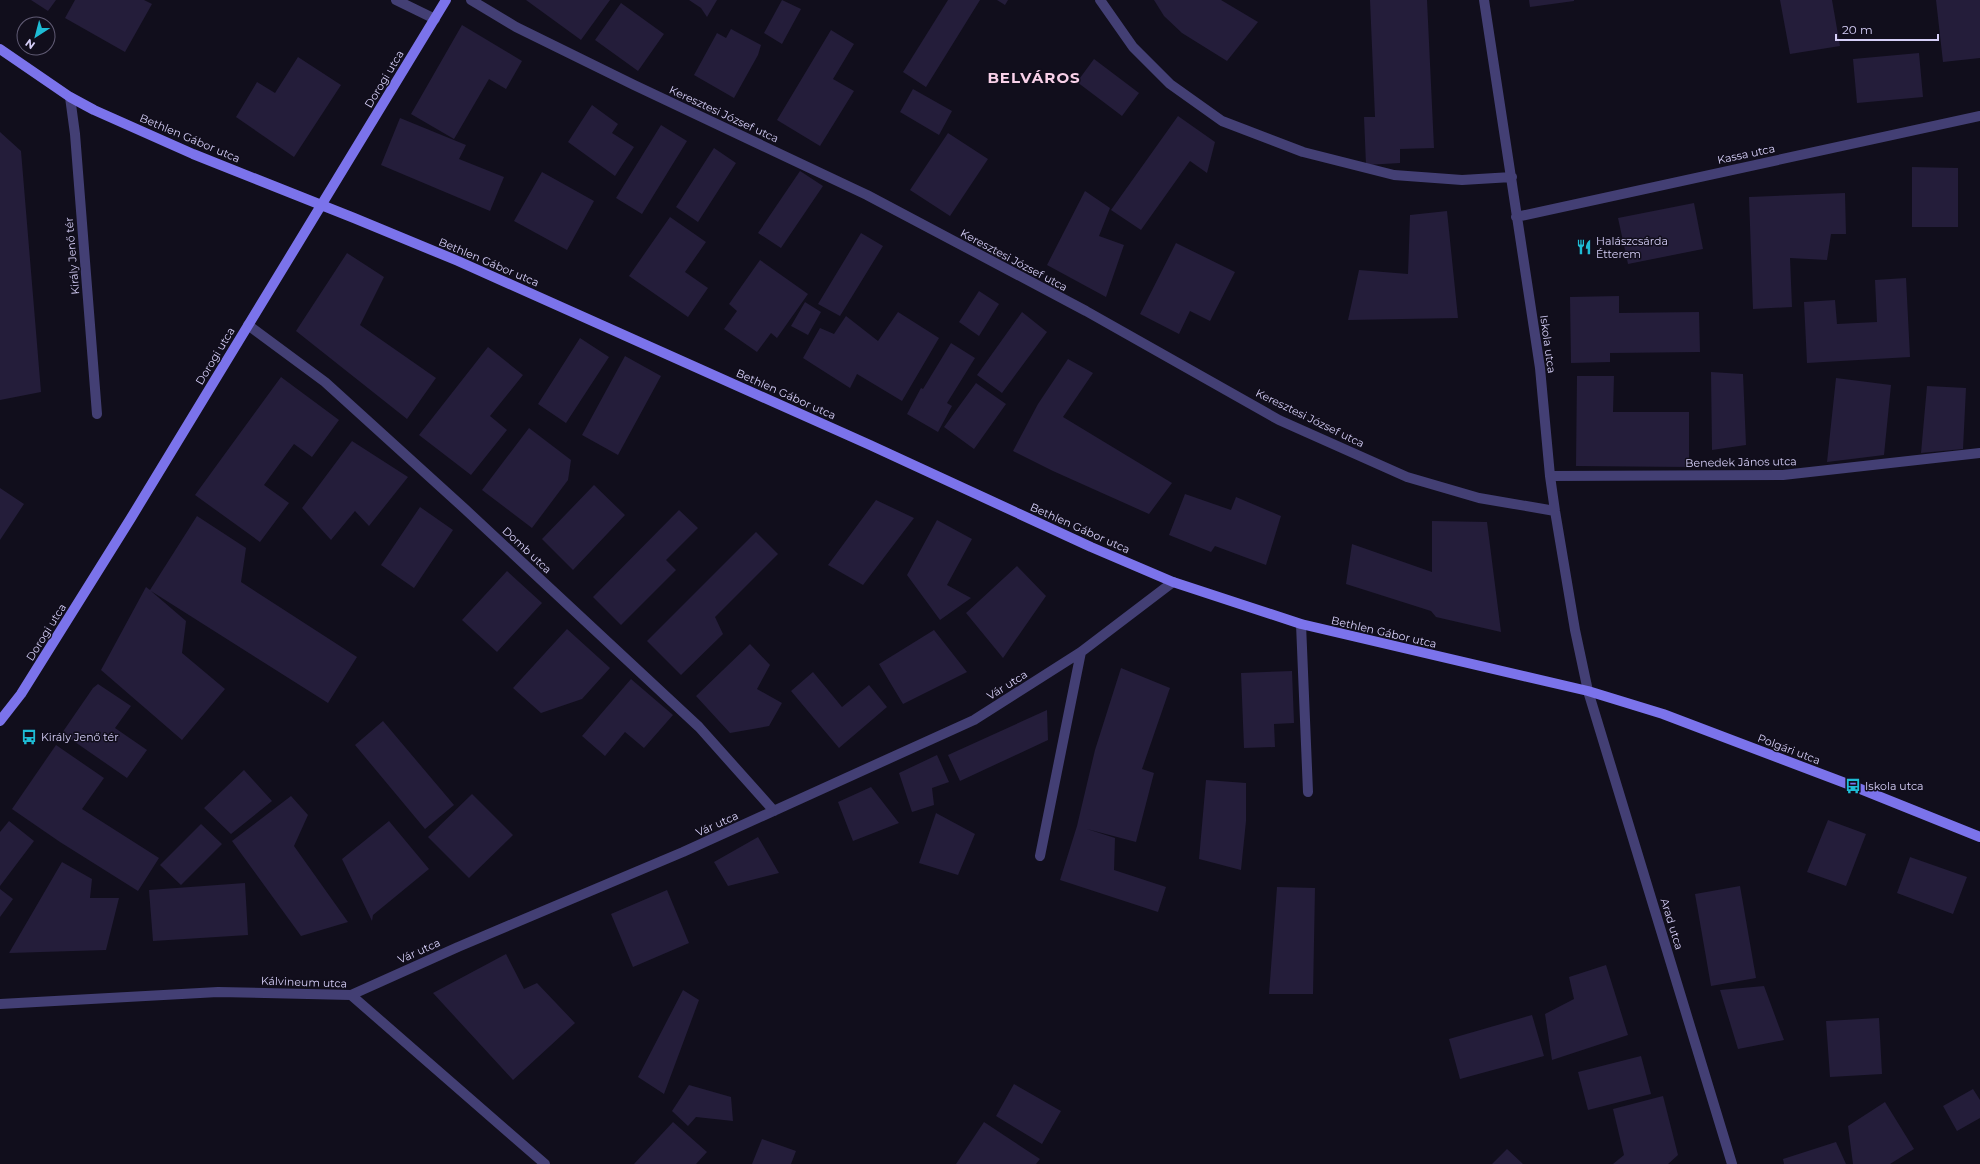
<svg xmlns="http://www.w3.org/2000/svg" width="1980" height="1164" viewBox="0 0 1980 1164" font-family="Montserrat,sans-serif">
	<rect width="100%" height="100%" fill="#110e1c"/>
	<path fill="#241d3a" d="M31 0H56L48 11Z
		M75 0H144L152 4 125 52 65 18Z
		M526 0H610L581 40Z
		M689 0H717L707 17 701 8Z
		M782 0 801 9 782 44 764 33Z
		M948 0H980L926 87 903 72Z
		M997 0H1008L1005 5Z
		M1154 0H1221L1258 22 1227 61 1182 33 1164 16Z
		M1370 0H1427L1434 148 1400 149V163L1366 165 1364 117H1375Z
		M1529 0H1574V1L1530 7Z
		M1780 0H1832L1840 46 1790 54Z
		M1936 0H1980V58L1943 62Z
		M621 3 664 34 638 71 595 40Z
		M462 25 522 61 506 89 489 79 454 139 411 114Z
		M731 29 761 45 758 55 734 98 694 75 717 33 726 38Z
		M831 30 854 44 833 79 854 91 820 146 777 120Z
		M1919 53 1923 97 1857 103 1853 59Z
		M298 57 341 85 294 157 236 117 257 82 275 93Z
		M1094 59 1139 93 1122 116 1077 82Z
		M913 89 952 111 939 135 900 112Z
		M592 105 618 124 612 133 634 147 615 176 568 142Z
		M1178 116 1215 142 1207 173 1190 161 1141 230 1111 210Z
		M400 118 466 145 459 159 504 177 490 211 381 165Z
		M661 125 687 141 642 214 616 198Z
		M0 132 21 151 41 392 0 400Z
		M948 133 988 159 950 216 910 190Z
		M714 148 736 163 698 222 676 207Z
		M1912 167 1958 168V227H1912Z
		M800 171 823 186 781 248 758 233Z
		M542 172 594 201 567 250 514 221Z
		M1085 191 1110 208 1099 236 1124 245 1106 297 1047 265Z
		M1845 193 1846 234H1831L1827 260 1790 258 1792 307 1753 309 1749 197Z
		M1694 203 1703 249 1628 264 1618 218Z
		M1447 211 1458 318 1348 320 1359 270 1408 274 1410 215Z
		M670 217 706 242 685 272 708 288 688 317 629 276Z
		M861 233 883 246 840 316 818 304Z
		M1176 243 1235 272 1210 321 1190 311 1179 334 1140 314Z
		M347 253 384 277 360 325 436 378 407 419 296 331Z
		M760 260 808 294 777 338 771 333 757 352 724 329 737 311 729 304Z
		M1906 278 1910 357 1807 363 1804 302 1835 300 1837 324 1877 322 1875 280Z
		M979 291 999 304 979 336 959 322Z
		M1619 296V313L1699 312 1700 352 1610 353V362L1571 363 1570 297Z
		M805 302 821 312 808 335 791 326Z
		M898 312 939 338 902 401 857 374 850 388 803 358 820 328 834 334 846 316 878 341Z
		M1022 312 1047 332 1002 393 977 375Z
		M580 338 609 357 566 423 538 404Z
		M951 343 975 358 947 403 952 406 938 432 907 414 921 388 923 389Z
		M488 347 523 375 490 416 507 430 471 475 419 435Z
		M625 356 661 376 618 455 582 435Z
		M1068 359 1093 373 1063 417 1172 483 1149 514 1053 471 1013 451 1038 404Z
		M1711 372 1743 374 1746 445 1712 450Z
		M1577 376H1614L1613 412H1689V467L1576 466Z
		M281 377 339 420 312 457 294 444 264 485 289 503 260 542 195 495Z
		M1836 378 1891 385 1884 455 1827 462Z
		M976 383 1006 404 974 449 944 427Z
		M1927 386 1966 388 1963 449 1921 453Z
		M529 428 571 460 568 480 532 528 482 490Z
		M352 441 408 477 369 526 355 511 331 540 302 508Z
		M594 485 625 515 573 570 542 539Z
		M0 488 24 504 0 540Z
		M1185 494 1231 510 1236 497 1281 516 1266 565 1215 546 1211 552 1169 535Z
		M876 500 914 518 863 585 828 565Z
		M420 507 453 530 414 588 381 565Z
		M679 510 698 528 666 560 676 570 621 625 593 597Z
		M197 516 246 548 241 582 357 657 328 703 151 591 186 621 182 653 225 689 182 740 101 670 146 587 150 590Z
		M937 520 972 539 947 585 971 598 940 620 907 575Z
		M1432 521 1487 522 1501 632 1436 617 1431 611 1346 584 1352 544 1432 572Z
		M756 532 778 554 715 617 723 634 681 675 647 641Z
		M1017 566 1046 596 1003 658 966 613Z
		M507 571 542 603 497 652 462 620Z
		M567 629 610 668 582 699 541 713 513 688Z
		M934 630 967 672 903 704 879 664Z
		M750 644 770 665 757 689 782 703 769 726 730 733 696 696Z
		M1121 668 1170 688 1142 769 1154 773 1136 842 1087 829 1115 838 1114 870 1166 887 1158 912 1060 880 1077 826 1095 750Z
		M1292 671 1294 723 1274 724 1275 747 1244 748 1241 673Z
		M813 672 842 707 869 685 887 707 839 748 791 691Z
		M631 679 673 715 644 748 625 732 605 756 582 736Z
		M98 684 131 706 115 728 147 750 127 778 62 733 93 688Z
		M1047 710 1048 740 960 781 948 755Z
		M383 721 454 805 425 829 355 745Z
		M56 745 104 778 82 809 159 858 138 891 60 842 12 809Z
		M937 755 949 782 932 788 934 805 912 812 899 773Z
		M244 770 272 801 231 834 204 808Z
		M1206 780 1246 783V821L1241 870 1199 859Z
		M871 787 899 823 853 841 838 802Z
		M472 794 513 835 469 878 428 837Z
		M291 796 308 815 294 846 348 922 301 936 232 841Z
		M936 813 975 834 958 875 919 863Z
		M1828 820 1866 834 1846 886 1807 872Z
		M9 821 34 841 0 886V832Z
		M389 821 429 869 373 915 372 921 342 859Z
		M201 824 222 844 181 885 160 865Z
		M758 837 779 873 728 886 714 862Z
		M1910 857 1967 877 1953 914 1897 893Z
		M62 862 92 879 90 898H119L106 950 9 953Z
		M245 883 248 935 153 941 149 890Z
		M1740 886 1756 978 1711 986 1695 894Z
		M1277 887 1315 888 1313 994H1269Z
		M0 889 13 899 0 917Z
		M667 890 689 943 633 967 611 914Z
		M506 954 524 989 537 983 575 1023 513 1080 433 993Z
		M1606 965 1628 1035 1552 1060 1545 1014 1574 999 1569 977Z
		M1764 986 1784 1040 1738 1049 1720 990Z
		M683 990 699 1000 664 1094 638 1077Z
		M1532 1015 1544 1056 1460 1079 1449 1039Z
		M1879 1018 1882 1074 1830 1077 1826 1021Z
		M1641 1056 1651 1094 1588 1110 1578 1072Z
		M1014 1084 1061 1111 1042 1144 996 1116Z
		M689 1085 731 1097 733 1121 696 1117 688 1126 672 1111Z
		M1973 1089 1980 1100V1118L1957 1131 1943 1106Z
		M1663 1096 1678 1155 1668 1164H1613L1624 1155 1613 1109Z
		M1885 1102 1914 1149 1890 1164H1853L1848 1126Z
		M673 1122 707 1152 696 1164H634Z
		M984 1122 1040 1159 1036 1164H956Z
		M762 1139 796 1151 791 1164H752Z
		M1836 1142 1846 1164H1784L1783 1159Z
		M1507 1149 1523 1164H1492Z"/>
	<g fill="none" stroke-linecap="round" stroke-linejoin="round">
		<path stroke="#433f74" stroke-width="10" d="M1301 624 1308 792"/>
		<path stroke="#433f74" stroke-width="10" d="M396 0 435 19
			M471 0 516 27 634 85 867 195 1086 311 1279 420 1407 477 1479 498 1555 511
			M1100 0 1133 47 1170 84 1222 121 1303 152 1394 175 1462 180 1512 177
			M1484 0 1540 368 1550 476 1555 511 1575 630 1588 691 1732 1164
			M70 97 75 134 97 414
			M1516 217 1980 116
			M248 325 325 382 466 510 699 727 774 811
			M1550 476 1783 475 1980 453
			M1040 856 1081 652
			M351 995 458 947 683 852 974 720 1081 652 1173 582
			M0 1004 218 992 351 995 545 1164"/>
		<path stroke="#7b73eb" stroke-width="10" d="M0 49 70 97 94 110 193 154 354 218 458 261 870 445 1091 547 1173 582 1301 624 1588 691 1663 714 1853 786 1980 837
			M0 721 21 694 131 518 446 0"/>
	</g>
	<defs>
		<symbol id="restaurant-bare" viewBox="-9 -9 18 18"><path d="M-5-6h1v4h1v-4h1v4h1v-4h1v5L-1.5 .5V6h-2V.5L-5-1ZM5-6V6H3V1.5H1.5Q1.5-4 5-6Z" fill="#1ebcd5" stroke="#110e1c" stroke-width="2.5" paint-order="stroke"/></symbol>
		<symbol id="bus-bare" viewBox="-9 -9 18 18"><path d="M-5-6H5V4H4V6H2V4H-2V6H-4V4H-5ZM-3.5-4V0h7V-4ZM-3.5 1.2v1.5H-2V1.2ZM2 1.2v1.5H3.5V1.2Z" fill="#1ebcd5" stroke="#110e1c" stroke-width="2.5" paint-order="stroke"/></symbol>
	</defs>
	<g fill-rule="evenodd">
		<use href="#restaurant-bare" x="1573" y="236" width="22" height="22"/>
		<use href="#bus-bare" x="18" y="726" width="22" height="22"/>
		<use href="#bus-bare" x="1842" y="775" width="22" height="22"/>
	</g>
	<g text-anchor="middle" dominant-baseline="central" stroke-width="3" stroke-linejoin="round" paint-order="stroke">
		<g font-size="11" fill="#d6cff8" stroke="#110e1c">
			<text transform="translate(384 79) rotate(-59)">Dorogi utca</text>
			<text transform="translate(724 114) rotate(25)">Keresztesi József utca</text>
			<text transform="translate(190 138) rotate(23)">Bethlen Gábor utca</text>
			<text transform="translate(1746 154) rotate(-12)">Kassa utca</text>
			<text transform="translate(72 256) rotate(-95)">Király Jenő tér</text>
			<text transform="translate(1014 260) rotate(28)">Keresztesi József utca</text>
			<text transform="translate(489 262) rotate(23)">Bethlen Gábor utca</text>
			<text transform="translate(1548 344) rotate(82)">Iskola utca</text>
			<text transform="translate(215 356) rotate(-59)">Dorogi utca</text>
			<text transform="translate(786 394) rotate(24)">Bethlen Gábor utca</text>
			<text transform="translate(1310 418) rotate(26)">Keresztesi József utca</text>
			<text transform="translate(1741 462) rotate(-1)">Benedek János utca</text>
			<text transform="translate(1080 528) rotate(24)">Bethlen Gábor utca</text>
			<text transform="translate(527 550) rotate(43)">Domb utca</text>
			<text transform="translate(46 632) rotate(-58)">Dorogi utca</text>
			<text transform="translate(1384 632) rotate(13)">Bethlen Gábor utca</text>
			<text transform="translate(1007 685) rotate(-32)">Vár utca</text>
			<text transform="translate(1789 749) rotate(21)">Polgári utca</text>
			<text transform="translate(717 824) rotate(-24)">Vár utca</text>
			<text transform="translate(1672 924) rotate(73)">Arad utca</text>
			<text transform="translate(419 951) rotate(-24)">Vár utca</text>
			<text transform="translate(304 982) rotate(2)">Kálvineum utca</text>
		</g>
		<g font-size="11" fill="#d6cff8" stroke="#110e1c" text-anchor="start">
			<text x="1596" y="241">Halászcsárda<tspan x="1596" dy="13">Étterem</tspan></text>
			<text x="41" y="737">Király Jenő tér</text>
			<text x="1865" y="786">Iskola utca</text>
		</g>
		<g font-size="15" font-weight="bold" letter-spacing="1" fill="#f9d1e9" stroke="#110e1c">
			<text x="1034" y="77">BELVÁROS</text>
		</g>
	</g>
	<g transform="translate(36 36) rotate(216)"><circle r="19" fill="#110e1c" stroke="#605b74"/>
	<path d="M0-3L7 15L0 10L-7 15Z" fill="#1ebcd5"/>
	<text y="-6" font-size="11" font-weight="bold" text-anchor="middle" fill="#d6cff8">N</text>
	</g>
	<path d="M1836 34v6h102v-6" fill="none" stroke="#d6cff8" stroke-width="2"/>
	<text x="1842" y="34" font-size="12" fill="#d6cff8" stroke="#110e1c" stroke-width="3" paint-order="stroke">20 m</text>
</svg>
